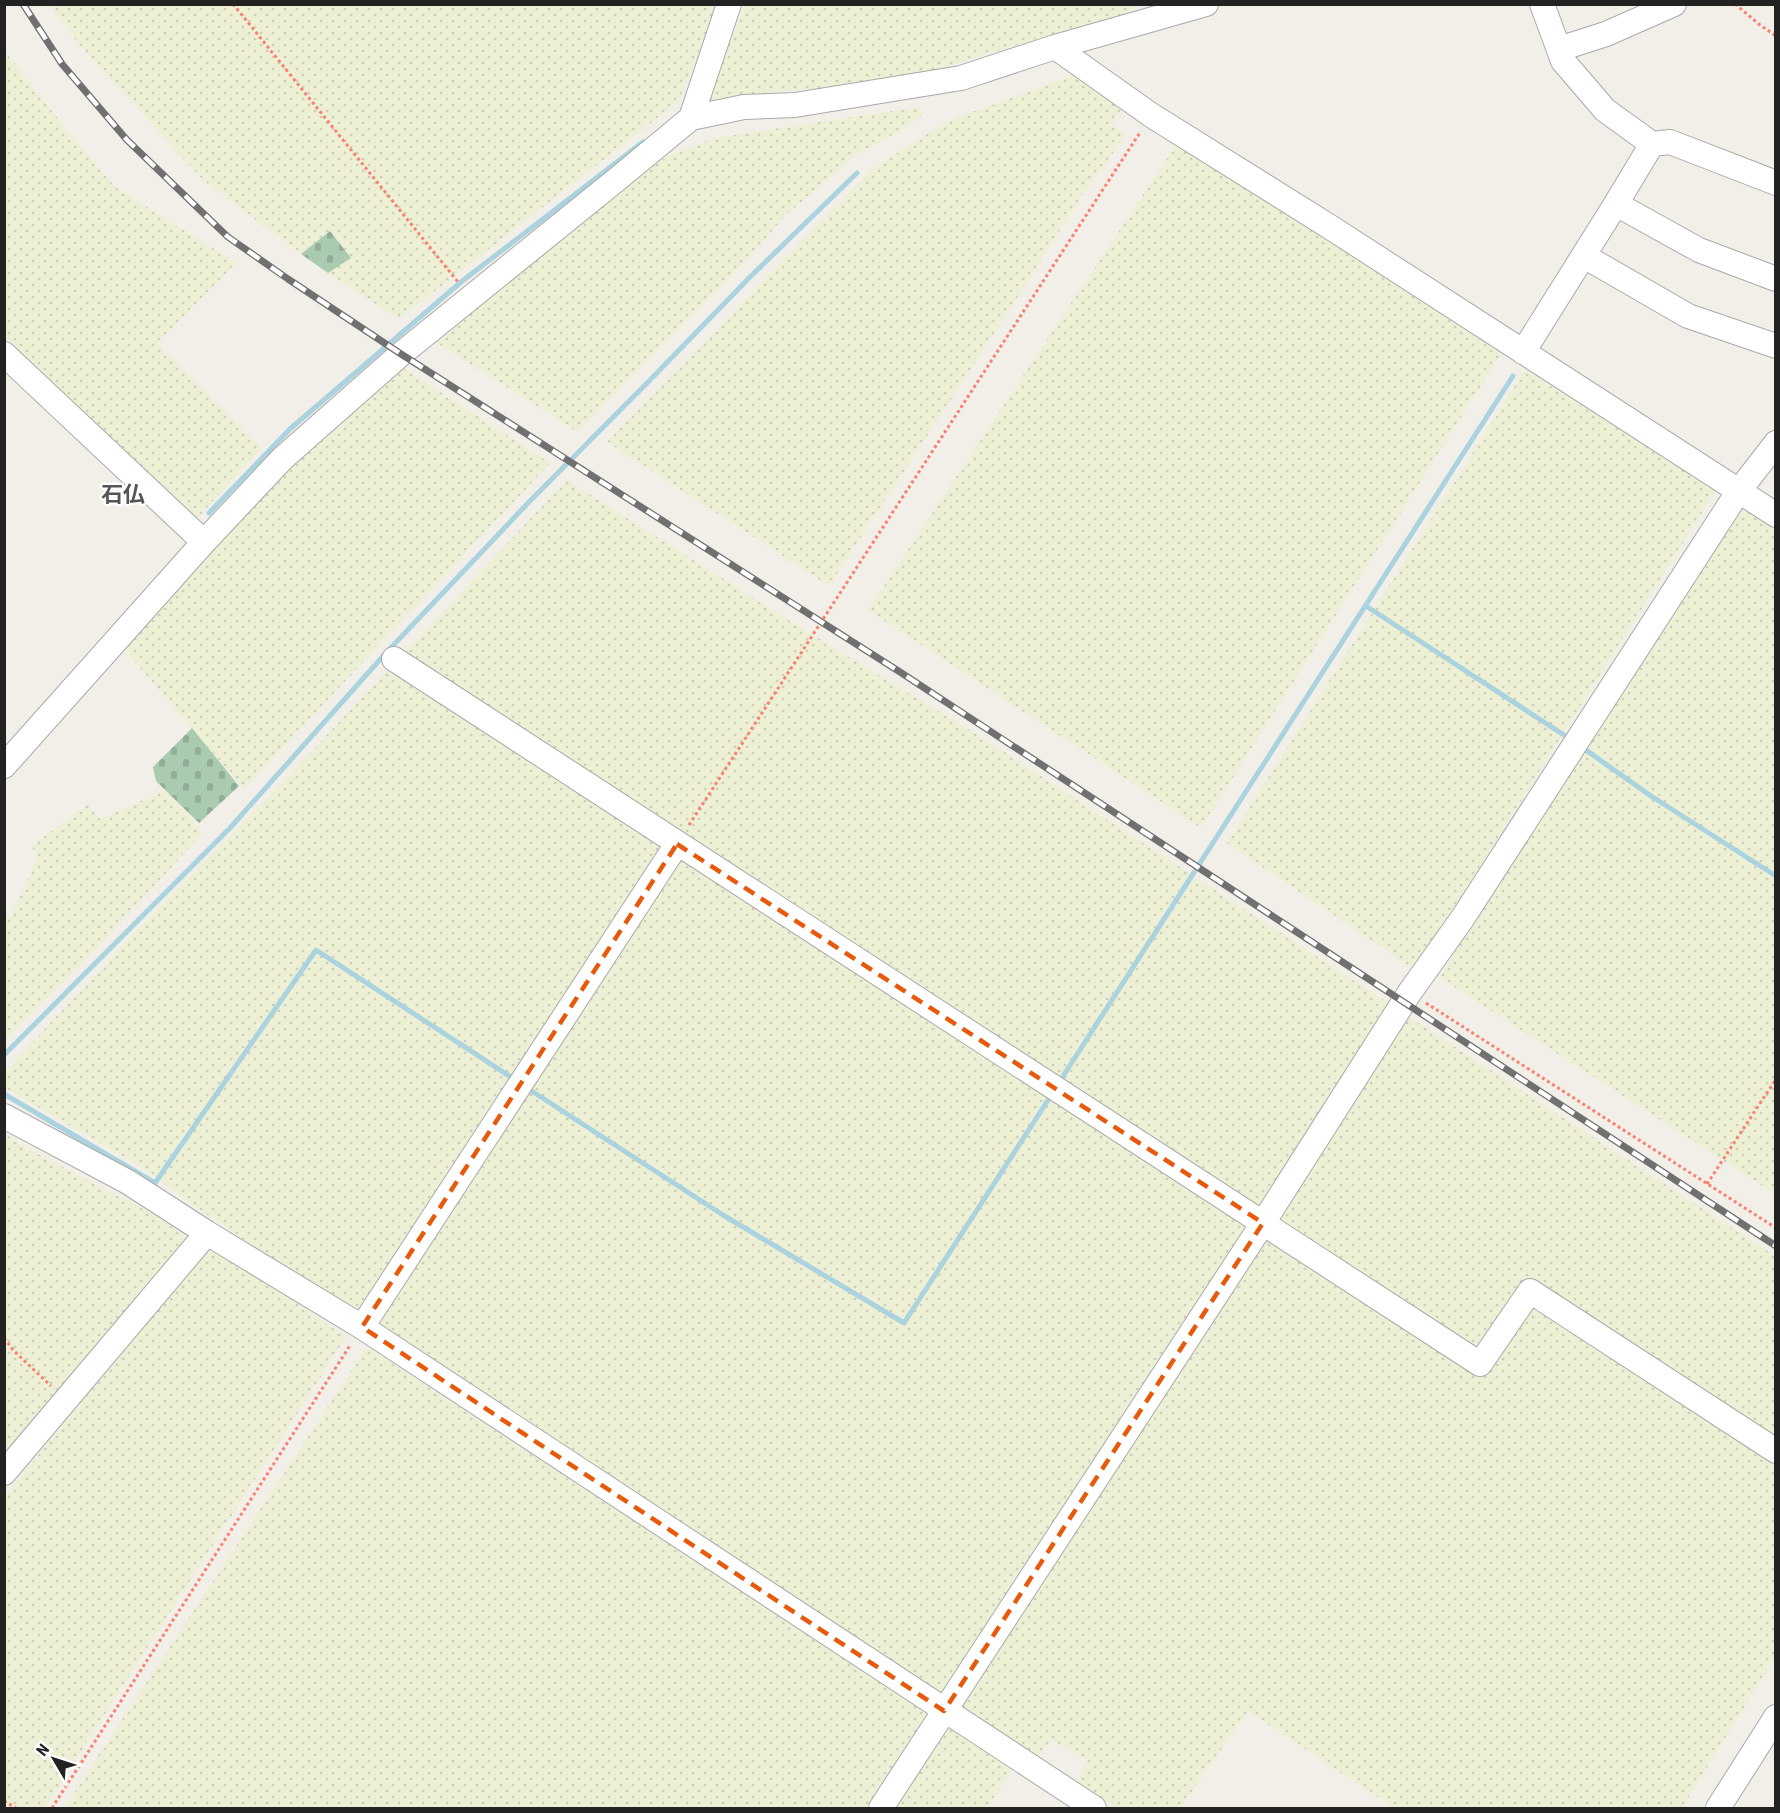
<svg xmlns="http://www.w3.org/2000/svg" width="1780" height="1813" viewBox="0 0 1780 1813" font-family="'Roboto Condensed','Noto Sans JP',sans-serif">
	<defs>
		<pattern id="farmland-dots" width="8" height="8" patternUnits="userSpaceOnUse" patternTransform="scale(1.5)"><rect width="8" height="8" fill="#eef0d5"/><path d="M2 2h.1M6 6h.1" fill="none" stroke="#ccceb7" stroke-width="1.8" stroke-linecap="round"/></pattern>
		<pattern id="cemetery-stones" width="16" height="16" patternUnits="userSpaceOnUse" patternTransform="scale(1.5)"><rect width="16" height="16" fill="#aacbaf"/><path d="M2 7V4a2 2 0 0 1 4 0v3zM10 15v-3a2 2 0 0 1 4 0v3z" fill="#92ae96"/></pattern>
	</defs>
	<rect width="100%" height="100%" fill="#f2efe9"/>
	<path fill="url(#farmland-dots)" d="M50 5H719L678 102 399 319 328 273 351 258 331 231 301 254 203 180 78 43Z
		M745 5H1135L1131 13 1056 33 920 75 828 88 769 92 707 100Z
		M4 50 71 135 115 187 236 263 157 343 261 448 193 523 5 344Z
		M1077 74 1125 103 1111 126 1126 135 1083 194 1001 323 829 586 607 442 872 169 948 121Z
		M919 107 924 114 905 128 857 154 786 215 755 251 578 432 428 337 594 207 666 157 714 138Z
		M1178 142 1501 354 1201 828 868 610Z
		M400 366 550 463 244 789 123 648 287 465Z
		M1525 370 1716 490 1415 970 1227 843Z
		M567 480 801 628 975 733 1775 1256V1657L1684 1805 1691 1808H1394L1248 1711 1180 1808H1117L1077 1782 1087 1761 1052 1740 1035 1760 334 1301 194 1206 145 1169 5 1088 4 1073 125 943 278 787Z
		M1741 502 1775 525V1194L1439 977Z
		M166 790 203 833 73 973 5 1039V913L11 916 38 856 31 846 88 804 100 819Z
		M5 1134 30 1150 155 1215 183 1235 181 1248 5 1455Z
		M204 1252H222L346 1337 45 1808H5V1496Z
		M367 1347 933 1716 872 1808H64Z
		M951 1725 1014 1767 987 1808H896Z"/>
	<path fill="url(#cemetery-stones)" d="M330 231 351 258 328 273 301 254Z
		M192 728 239 786 199 823 156 781 153 767Z"/>
	<g fill="none" stroke-linecap="round" stroke-linejoin="round">
		<path stroke="#aad3df" stroke-width="5" d="M209 513 290 429 461 282 643 142
			M1366 606 1570 739
			M1580 746 1651 796 1776 876
			M4 1055 230 828 384 655 529 502 650 380 750 277 857 173
			M1058 1084 1513 376
			M527 1088 723 1215 904 1323 1052 1094
			M4 1094 155 1183 316 950 517 1081"/>
		<defs>
			<path id="minor" d="M1542 4 1563 61 1605 110 1652 144 1670 142 1776 183
				M1055 47 1151 115 1330 227 1776 515
				M1559 49 1606 34 1674 4
				M691 118 729 4
				M1616 204 1699 250 1776 279
				M1584 256 1688 316 1776 346
				M1523 352 1614 207 1652 144
				M4 354 204 542
				M394 659 1480 1364 1530 1291 1776 1451
				M4 766 204 542 283 458 401 354 621 176 691 118 744 107 795 105 961 78 1055 47 1206 4
				M4 1116 128 1182 207 1233 362 1327 1094 1808
				M362 1327 677 844
				M4 1473 207 1233
				M881 1808 1263 1223 1410 992 1462 919 1738 492 1776 443
				M1718 1808 1776 1717"/>
		</defs>
		<use href="#minor" stroke="#a9a9a9" stroke-width="26"/>
		<path stroke="#fa8072" stroke-width="3" stroke-dasharray="3 3" stroke-linecap="butt" d="M233 4 458 282
			M1735 4 1760 25 1776 36
			M689 825 1141 131
			M1426 1003 1776 1228
			M1707 1184 1776 1079
			M4 1338 14 1351 51 1386
			M4 1801 16 1808
			M52 1808 351 1344"/>
		<use href="#minor" stroke="#fff" stroke-width="24"/>
		<defs>
			<path id="rail" d="M23 4 62 64 127 140 228 237 288 279 401 354 900 672 1776 1246"/>
		</defs>
		<use href="#rail" stroke="#707070" stroke-width="7"/>
		<use href="#rail" stroke="#fff" stroke-width="4.5" stroke-dasharray="14" stroke-linecap="butt"/>
	</g>
	<path fill="none" stroke="#e8590c" stroke-width="4.5" stroke-dasharray="12 8" stroke-linejoin="round" d="M677 844 1263 1223 944 1711 362 1327Z"/>
	<g text-anchor="middle" dominant-baseline="central" stroke-width="4.5" stroke-linejoin="round" paint-order="stroke">
		<g font-size="22" font-weight="bold" fill="#555" stroke="#fff">
			<text x="123" y="494">石仏</text>
		</g>
	</g>
	<rect width="1780" height="1813" fill="none" stroke="#222222" stroke-width="12"/>
	<g transform="translate(54 1759) rotate(309)" stroke="#ffffff" stroke-width="4.5" paint-order="stroke">
	<path d="M0-4.5L10 22L0 15L-10 22Z" fill="#222222"/>
	<text y="-9" font-size="16" font-weight="bold" text-anchor="middle" fill="#222222">N</text>
	</g>
</svg>
